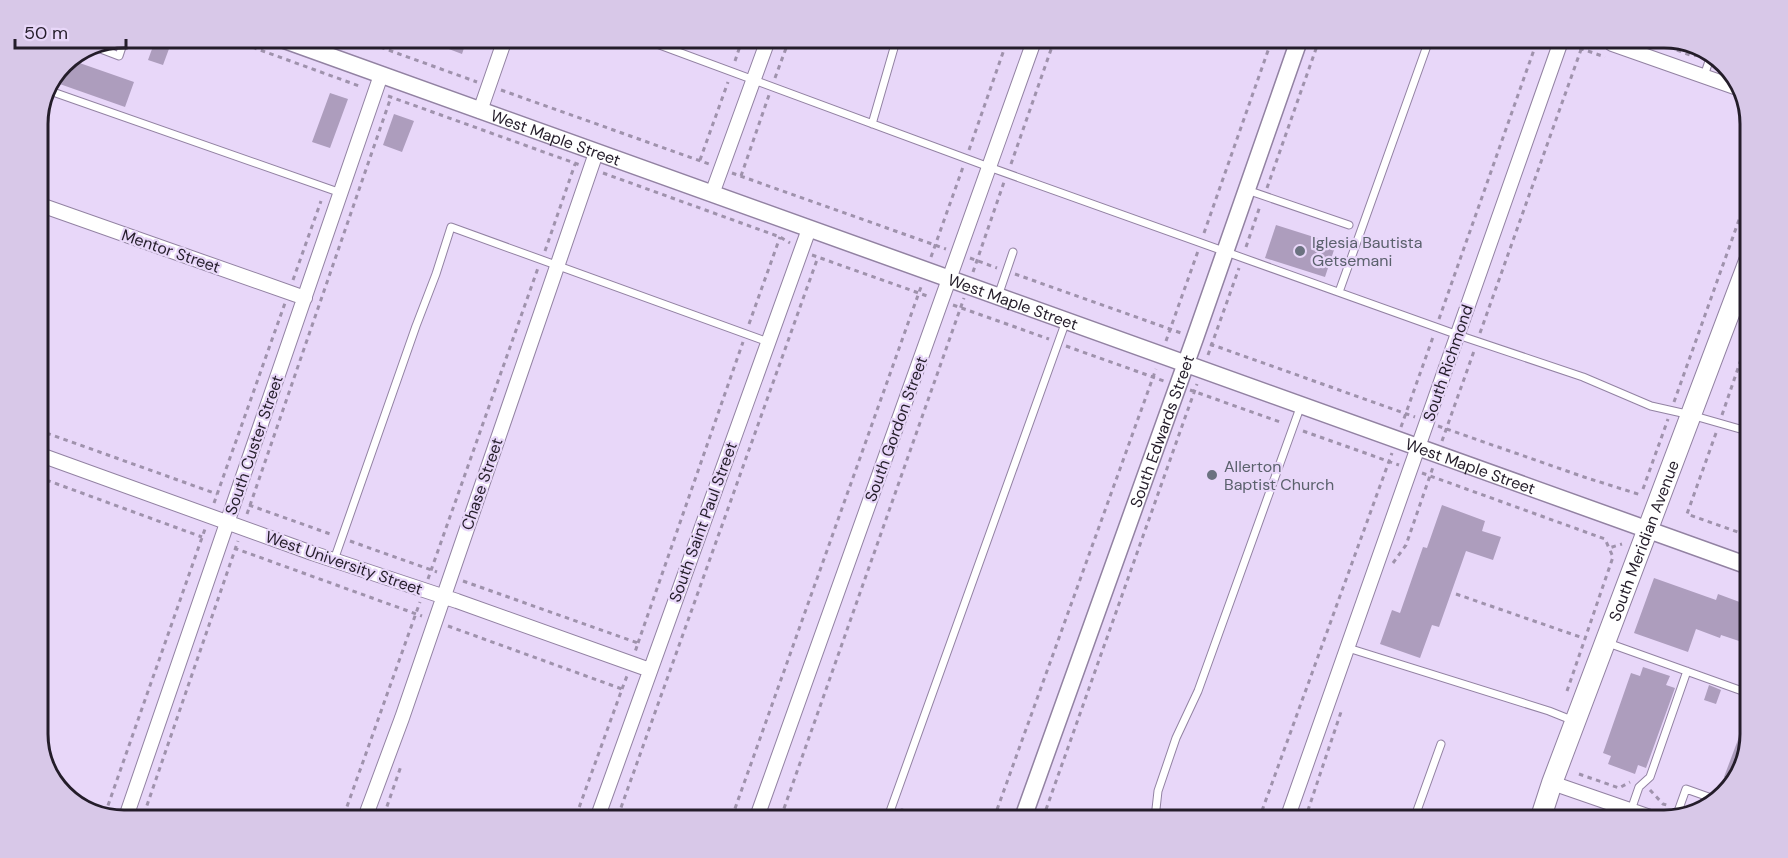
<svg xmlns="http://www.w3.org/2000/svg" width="1788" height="858" viewBox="0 0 1788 858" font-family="'DM Sans',sans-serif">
	<rect width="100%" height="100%" fill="#e8d7f9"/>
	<path fill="#ad9dbd" d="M156 38H173L163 65 148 60Z
		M425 39H467L462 54 425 40Z
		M71 60 134 82 125 107 54 82 63 63Z
		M330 93 348 99 330 148 312 142Z
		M394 114 414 121 402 152 383 145Z
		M1276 225 1336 244 1325 277 1265 258Z
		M1442 505 1485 521 1482 531 1501 537 1493 560 1466 551 1439 627 1432 625 1420 658 1380 644 1392 610 1400 613 1423 547 1427 548Z
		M1654 578 1716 600 1718 594 1745 604V643L1721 635 1720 638 1696 629 1688 652 1634 633Z
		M1643 667 1670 676 1666 685 1675 688 1646 768 1638 765 1635 774 1608 764 1611 756 1603 753 1631 673 1640 676Z
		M1709 685 1721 690 1716 704 1704 700Z
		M1742 729H1744V767L1733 780 1724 777Z"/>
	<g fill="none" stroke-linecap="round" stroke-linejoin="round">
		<defs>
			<path id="service" d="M646 40 989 167 1458 335 1583 377 1651 406 1691 415 1747 431
				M98 48 119 56 125 38
				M1704 76 1711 55
				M50 91 341 193
				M872 124 896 41
				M1247 190 1349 225
				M1339 292 1428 43
				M998 296 1013 252
				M334 560 416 326 436 274 451 227 768 342
				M1608 643 1745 692
				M1348 648 1549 711 1574 721
				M1631 810 1639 787 1650 777 1687 671
				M888 817 1066 321
				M901 817 902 813
				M1676 817 1686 789 1717 800
				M1155 818 1158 791 1176 738 1198 691 1301 405
				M1414 819 1441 744"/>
			<path id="minor" d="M1612 44 1740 89
				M480 111 505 39
				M712 194 768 40
				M38 204 305 298
				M38 454 312 553 457 601 650 670
				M1552 783 1659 820
				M127 814 381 75
				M366 815 402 718 596 153
				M598 816 809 229
				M757 817 1034 41
				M1287 819 1560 44"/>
			<g id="tertiary">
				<path id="s1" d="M279 38 1746 565"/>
				<path id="s2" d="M1023 818 1195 338 1298 43"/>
			</g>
			<g id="secondary">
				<path id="s3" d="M1540 820 1552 783 1749 261"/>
			</g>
		</defs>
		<use href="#service" stroke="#9282a2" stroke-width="9"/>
		<use href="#minor" stroke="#9282a2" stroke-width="16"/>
		<use href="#tertiary" stroke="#9282a2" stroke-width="19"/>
		<use href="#secondary" stroke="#9282a2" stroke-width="22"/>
		<path stroke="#9f92ac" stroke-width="3" stroke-dasharray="4.5 4.5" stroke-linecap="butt" d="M227 38 362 87
			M355 38 477 82
			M1660 44 1693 56 1702 53
			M1571 45 1605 57
			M735 61 742 40
			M775 78 789 40
			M501 90 709 164
			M388 96 580 165
			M1739 103 1746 106
			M969 150 1007 41
			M700 160 728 82
			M1011 164 1054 41
			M603 173 780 237 790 243
			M732 173 946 249
			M741 176 769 95
			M1267 188 1318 43
			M1204 233 1271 42
			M1246 247 1260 206
			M545 251 575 164
			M812 255 930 297
			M931 257 963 167
			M970 258 997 268
			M973 272 1004 182
			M1015 274 1181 333
			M293 280 321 201
			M953 305 1049 339
			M1439 319 1536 44
			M749 324 780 237
			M1480 333 1583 44
			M1166 341 1198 251
			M1210 344 1415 417
			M1066 346 1164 381
			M1208 355 1239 268
			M1190 390 1283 423
			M1674 402 1750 189
			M1722 415 1748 339
			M1438 426 1584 477 1641 495
			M1401 427 1433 337
			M38 430 217 494
			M1303 431 1399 465
			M1716 433 1687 514 1746 535
			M1442 441 1474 351
			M1422 473 1605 539 1609 548 1622 544
			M38 477 202 537
			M1643 489 1668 419
			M214 503 285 303
			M249 505 333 535
			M247 514 391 97
			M350 541 437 572
			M234 548 422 616
			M1393 563 1406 545 1433 467
			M428 579 538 268
			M463 581 638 643 635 652
			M1456 594 1586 639
			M448 626 622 689 576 816
			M638 643 743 342
			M622 689 627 676
			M1567 691 1613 557 1609 548
			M1579 774 1619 788 1630 782
			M1650 790 1663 804 1670 806
			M105 814 205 529
			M144 814 238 541
			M344 815 420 602
			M384 815 401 766
			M618 816 818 257
			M1562 816 1573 820
			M732 817 922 284
			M781 817 964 298
			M994 818 1156 369
			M1043 818 1197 384
			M1259 819 1392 453
			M1305 819 1342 709"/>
		<use href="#service" stroke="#fff" stroke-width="7"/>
		<use href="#minor" stroke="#fff" stroke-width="14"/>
		<use href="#tertiary" stroke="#fff" stroke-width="16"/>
		<use href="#secondary" stroke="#fff" stroke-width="20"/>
	</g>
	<g fill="#6b7280" stroke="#e8d7f9" stroke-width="2">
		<circle cx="1300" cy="251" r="6"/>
		<circle cx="1212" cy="475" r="6"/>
	</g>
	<g text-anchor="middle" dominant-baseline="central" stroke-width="4.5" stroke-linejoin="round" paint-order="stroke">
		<g font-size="16" fill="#241d2a" stroke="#e8d7f9">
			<text stroke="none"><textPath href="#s1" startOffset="294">West Maple Street</textPath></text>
			<text transform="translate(171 251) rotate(19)">Mentor Street</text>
			<text stroke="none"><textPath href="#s1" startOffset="780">West Maple Street</textPath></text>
			<text transform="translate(1448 363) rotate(-71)">South Richmond</text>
			<text transform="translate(896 429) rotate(-70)">South Gordon Street</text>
			<text stroke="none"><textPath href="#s2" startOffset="411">South Edwards Street</textPath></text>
			<text transform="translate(254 445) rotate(-71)">South Custer Street</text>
			<text stroke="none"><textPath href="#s1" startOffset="1266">West Maple Street</textPath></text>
			<text transform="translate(482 484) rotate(-71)">Chase Street</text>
			<text transform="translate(703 522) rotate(-70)">South Saint Paul Street</text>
			<text stroke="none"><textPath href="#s3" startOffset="298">South Meridian Avenue</textPath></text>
			<text transform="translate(344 563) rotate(19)">West University Street</text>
		</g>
		<g font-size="16" fill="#5b616d" stroke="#e8d7f9" text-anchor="start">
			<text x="1312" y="242">Iglesia Bautista<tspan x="1312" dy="18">Getsemani</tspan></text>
			<text x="1224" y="466">Allerton<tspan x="1224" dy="18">Baptist Church</tspan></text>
		</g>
	</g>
	<path d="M0 0H1788V858H0ZM124 48H1664A76 76 0 0 1 1740 124V734A76 76 0 0 1 1664 810H124A76 76 0 0 1 48 734V124A76 76 0 0 1 124 48Z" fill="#d8c8e8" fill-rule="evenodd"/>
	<path fill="none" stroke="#241d2a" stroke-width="3" d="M124 48H1664A76 76 0 0 1 1740 124V734A76 76 0 0 1 1664 810H124A76 76 0 0 1 48 734V124A76 76 0 0 1 124 48Z"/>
	<path d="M15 39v9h111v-9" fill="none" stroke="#241d2a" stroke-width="3"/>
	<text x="24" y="39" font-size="18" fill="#241d2a" stroke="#e8d7f9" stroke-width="4.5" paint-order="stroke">50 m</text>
</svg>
